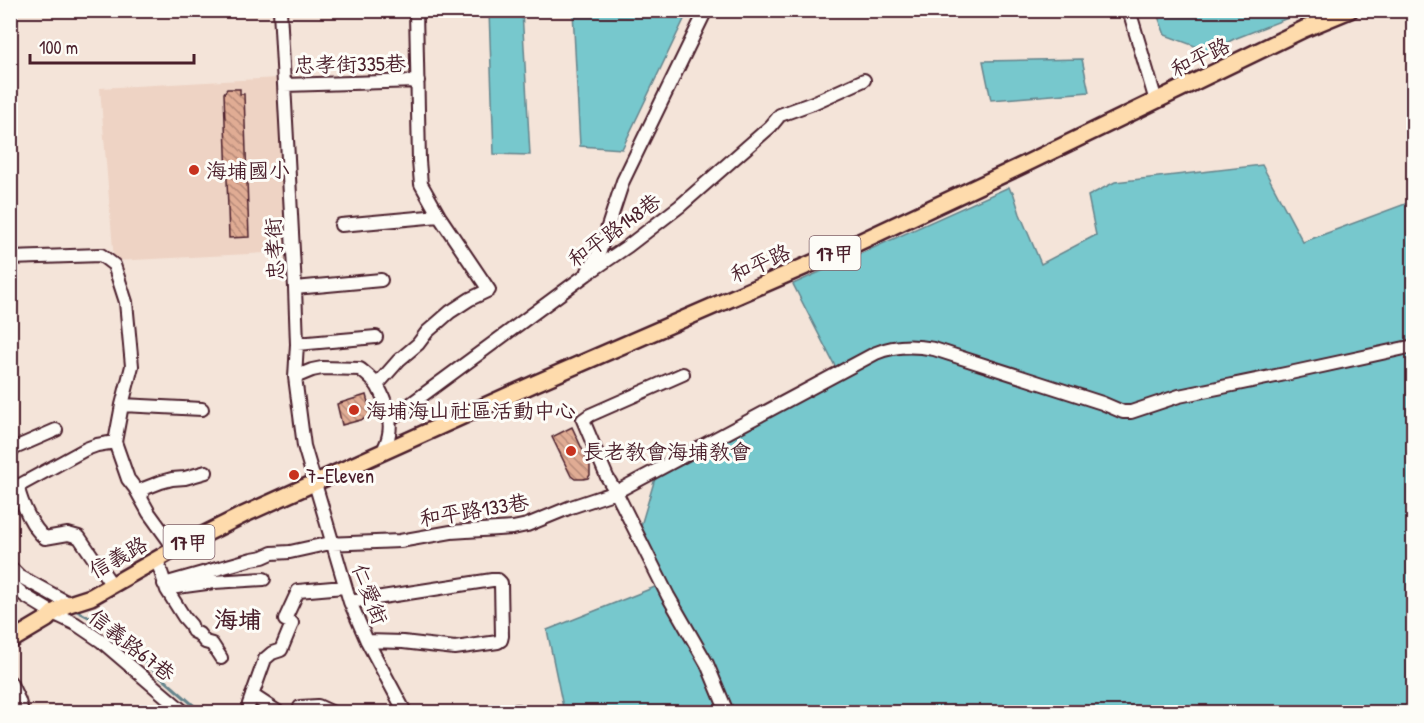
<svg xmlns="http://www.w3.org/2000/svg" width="1424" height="723" viewBox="0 0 1424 723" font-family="'Patrick Hand','LXGW WenKai TC',sans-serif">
	<defs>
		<pattern id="building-back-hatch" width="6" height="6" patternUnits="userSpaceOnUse" patternTransform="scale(1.5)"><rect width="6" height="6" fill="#e0ac94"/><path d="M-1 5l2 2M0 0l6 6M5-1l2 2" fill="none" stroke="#b88b79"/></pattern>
	</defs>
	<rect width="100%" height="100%" fill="#f4e4d9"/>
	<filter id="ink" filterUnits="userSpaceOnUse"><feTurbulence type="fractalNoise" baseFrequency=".0167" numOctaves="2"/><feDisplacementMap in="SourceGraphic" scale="12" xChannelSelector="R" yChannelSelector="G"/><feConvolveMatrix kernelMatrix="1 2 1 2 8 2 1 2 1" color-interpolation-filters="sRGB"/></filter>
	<g filter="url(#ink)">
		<path fill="#eed3c4" d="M278 78 285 252 114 261 100 88Z"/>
		<path fill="#77c8cd" stroke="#65848c" stroke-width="1.5" d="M489 11H522L530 155 494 154Z
			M573 11H688L622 149 580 146Z
			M1156 11 1157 10 1306 11 1234 39 1207 53 1206 50 1165 35Z
			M1082 59 1089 92 991 100 983 61Z
			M1262 165 1303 242 1413 201V712H564L547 630 665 583 640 529 656 475 839 374 793 284 1009 187 1011 192H1013L1020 214 1041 264 1096 235 1088 196 1115 182Z"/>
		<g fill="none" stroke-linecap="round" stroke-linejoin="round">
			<path stroke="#65848c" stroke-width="3" d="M71 608 100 623 201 712"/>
		</g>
		<path fill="url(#building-back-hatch)" stroke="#4a1f2b" stroke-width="1.5" d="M227 89H240V94H244L249 237 229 238 224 93Z
			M366 395 372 417 342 425 337 404Z
			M572 427 590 466V475L588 478 583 479H575L571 476 552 437Z"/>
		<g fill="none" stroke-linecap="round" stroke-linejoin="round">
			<defs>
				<path id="minor" d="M280 10 295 288 297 344 295 377 304 446 350 602 367 641 405 712
					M1129 10 1156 101
					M284 85 418 81
					M341 225 439 216
					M10 258 101 255 114 265 126 302 132 366 122 405 115 442 128 479 135 488 149 513 175 549
					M588 271 600 251 623 181 706 10
					M295 288 381 280
					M297 344 376 337
					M683 374 590 415 583 420 607 477 616 492 668 596 707 664 727 712
					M295 377 312 370 322 368 360 369C366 374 374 380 378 387 385 399 392 419 389 434 388 441 385 447 382 453
					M377 385 399 360 418 344 427 332 450 312 470 299 489 290 439 216 421 184 419 161 416 10
					M122 405 202 409
					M389 420 587 274 628 246 680 206 771 126 780 115 813 103 864 80
					M10 450 56 430
					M141 499 143 489 161 482 172 479 185 478 206 472
					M157 560 167 590 184 617 191 625 193 631 199 634 205 642 212 644 221 658
					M10 567 19 576 70 604
					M10 583 25 596 53 613 76 624 101 641 184 712
					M164 584 252 559 263 557 272 553 290 552 326 544 400 541 451 532 513 528 527 525 571 507 616 492 876 353C895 345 913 345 934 349L1102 403 1123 412H1131L1179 396 1290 373 1414 346
					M112 585 79 537 68 534 45 538C33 529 21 503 18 488L22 484 86 449 97 445 115 442
					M177 587 214 582 264 579
					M350 602 492 580H498L501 583 502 636 501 640 498 642 455 648 403 642 367 641
					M10 682 19 701 22 712
					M252 695 278 712
					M249 704 265 659 272 653 281 650 291 626 292 623 285 620 286 617 298 591 344 587
					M300 707 318 706 331 712
					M514 712 517 711"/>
				<path id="major" d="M10 641 47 619 53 613 66 605 91 597 175 549 243 515 536 383 838 252 1021 166 1304 29 1350 10"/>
			</defs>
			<use href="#minor" stroke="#4a1f2b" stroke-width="16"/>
			<use href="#major" stroke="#4a1f2b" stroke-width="20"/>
			<use href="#minor" stroke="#fdfcf7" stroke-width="12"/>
			<use href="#major" stroke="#fedbac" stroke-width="15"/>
		</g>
	</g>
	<g fill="#c8321e" stroke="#fdfcf7" stroke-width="2">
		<circle cx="194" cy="170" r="6"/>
		<circle cx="354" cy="410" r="6"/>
		<circle cx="571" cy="451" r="6"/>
		<circle cx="294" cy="475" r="6"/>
	</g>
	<g text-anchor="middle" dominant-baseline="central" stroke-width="6" stroke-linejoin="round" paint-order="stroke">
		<g fill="#fdfcf7" stroke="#806168" stroke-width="1.5">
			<rect x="809.5" y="236" width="51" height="34" rx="4.5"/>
			<rect x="163.5" y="525" width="51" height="34" rx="4.5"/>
		</g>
		<g font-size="20" font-weight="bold" fill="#4a1f2b">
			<text x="835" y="253">17甲</text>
			<text x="189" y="542">17甲</text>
		</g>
		<g font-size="21" fill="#4a1f2b" stroke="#fdfcf7">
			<text transform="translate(1200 57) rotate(-26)">和平路</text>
			<text transform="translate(350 64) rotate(-1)">忠孝街335巷</text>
			<text transform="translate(614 230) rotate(-36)">和平路148巷</text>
			<text transform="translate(274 249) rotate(-93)">忠孝街</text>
			<text transform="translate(760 263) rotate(-24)">和平路</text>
			<text transform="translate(474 510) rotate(-9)">和平路133巷</text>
			<text transform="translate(118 557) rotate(-29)">信義路</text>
			<text transform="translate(370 594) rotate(69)">仁愛街</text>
			<text transform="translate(132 645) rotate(38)">信義路67巷</text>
		</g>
		<g font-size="21" fill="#4a1f2b" stroke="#fdfcf7" text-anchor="start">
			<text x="206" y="170">海埔國小</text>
			<text x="366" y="410">海埔海山社區活動中心</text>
			<text x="583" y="451">長老教會海埔教會</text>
			<text x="306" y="475">7-Eleven</text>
		</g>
		<g font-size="24" font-weight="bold" fill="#4a1f2b" stroke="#fdfcf7">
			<text x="238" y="619">海埔</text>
		</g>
	</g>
	<rect width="1424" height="723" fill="none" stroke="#fdfcf7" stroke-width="36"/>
	<rect x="18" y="18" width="1388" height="687" fill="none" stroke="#4a1f2b" stroke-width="2" filter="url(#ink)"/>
	<path d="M30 54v9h164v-9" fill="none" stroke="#4a1f2b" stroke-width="3"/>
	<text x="39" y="54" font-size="18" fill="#4a1f2b" stroke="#fdfcf7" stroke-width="4.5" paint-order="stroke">100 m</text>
</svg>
